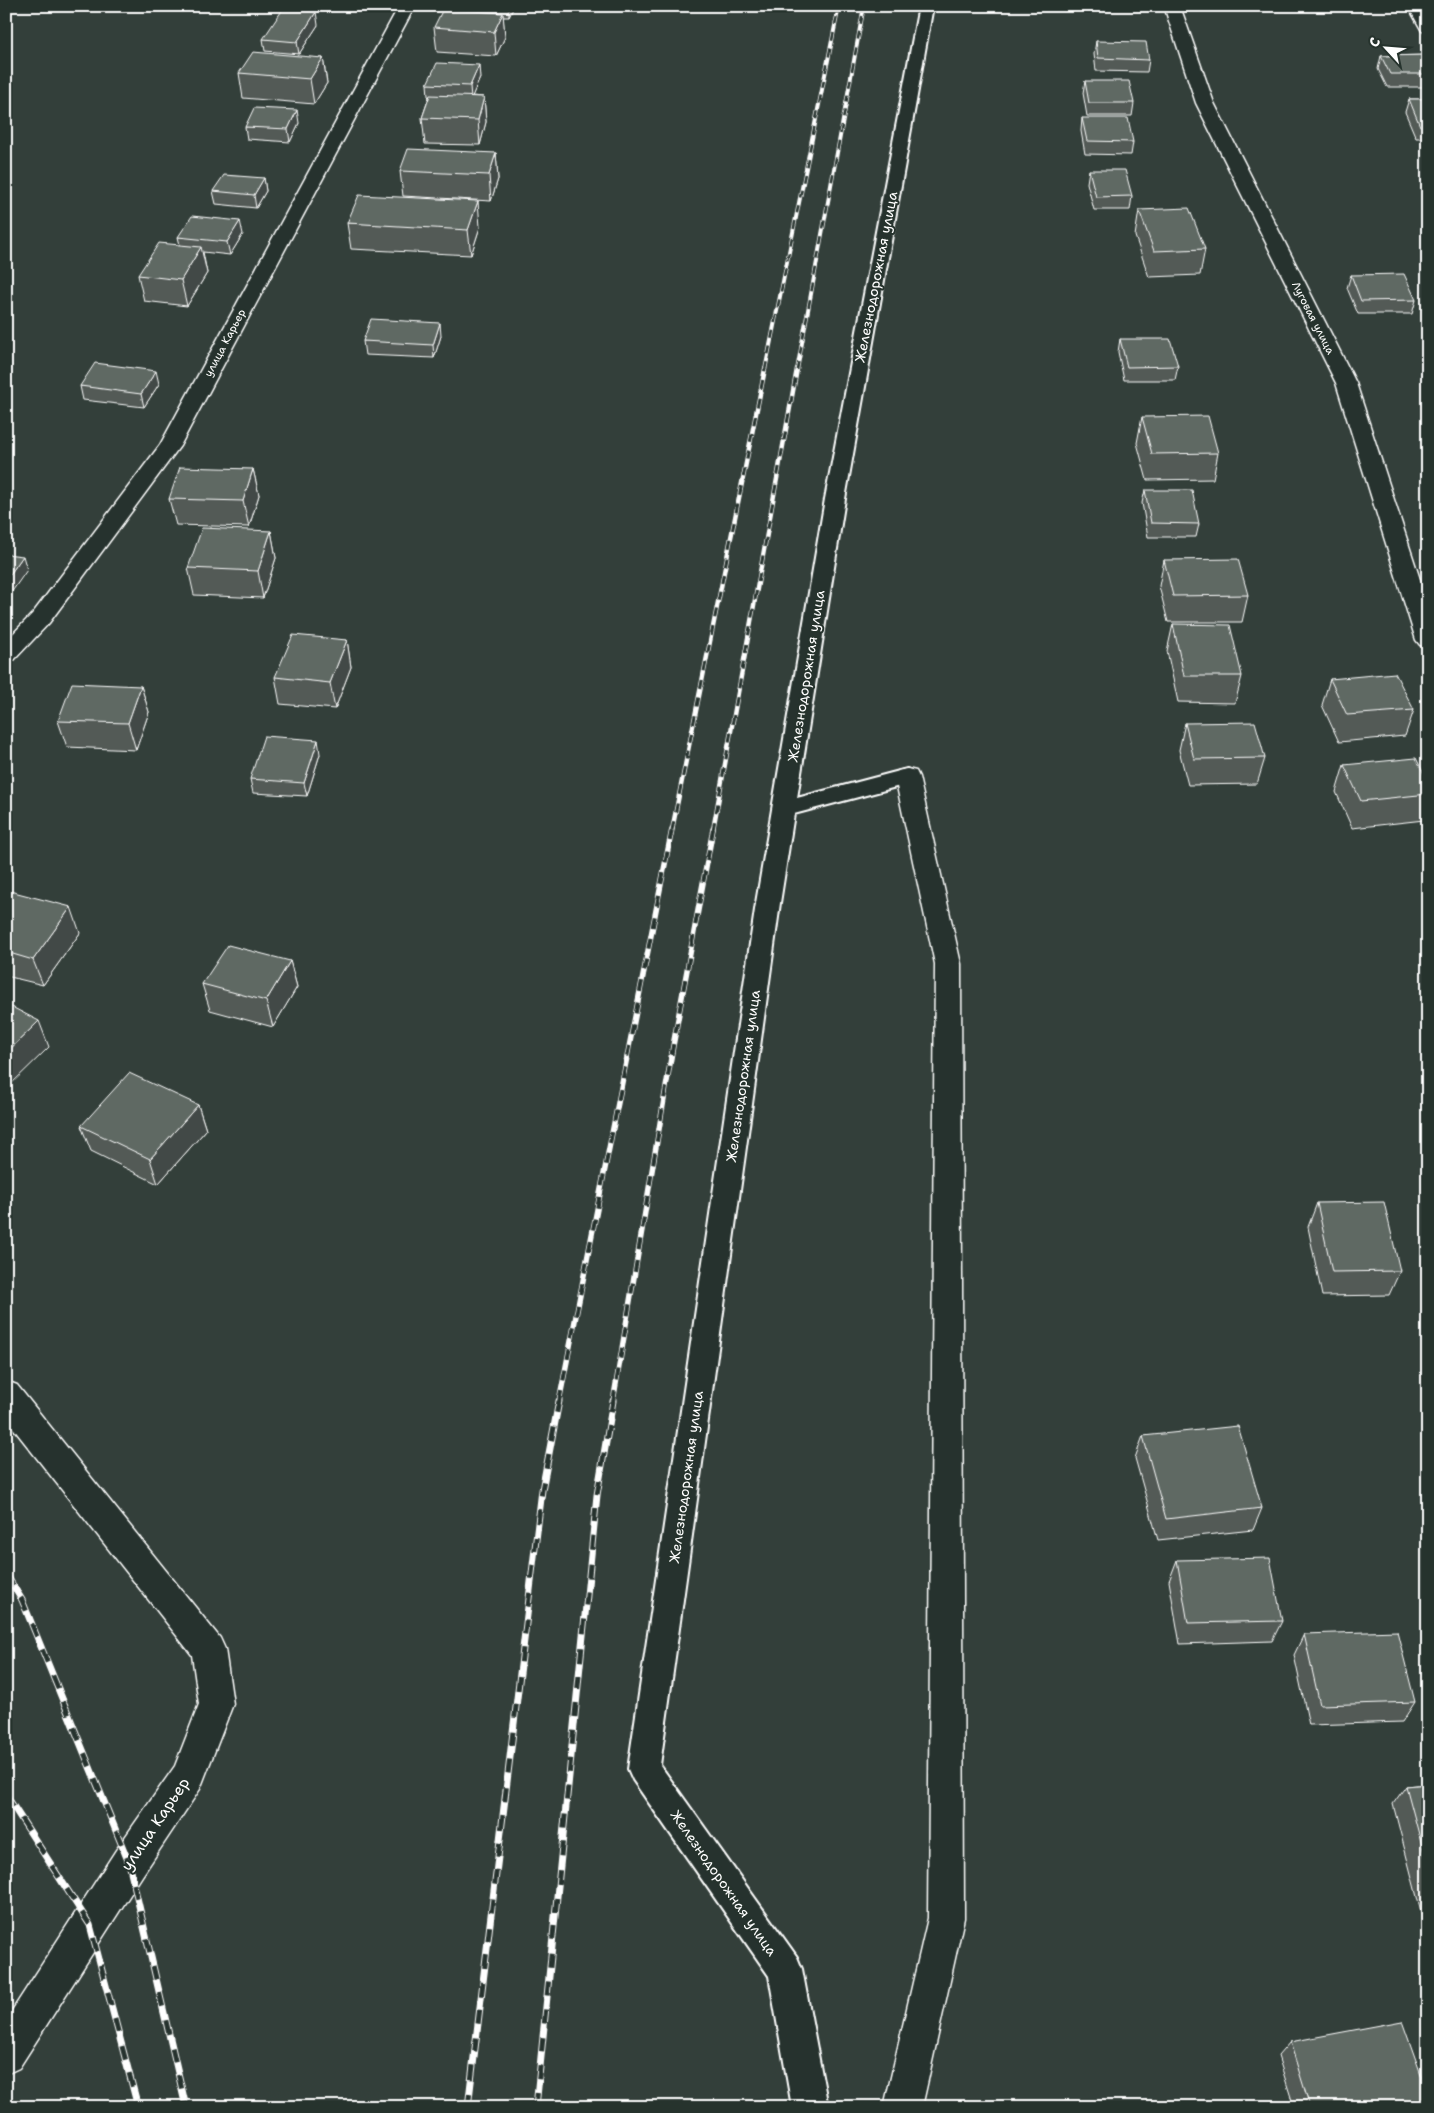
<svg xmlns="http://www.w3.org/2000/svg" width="1434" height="2113" viewBox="0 0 1434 2113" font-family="'Shantell Sans',sans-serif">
	<rect width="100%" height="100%" fill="#333f3a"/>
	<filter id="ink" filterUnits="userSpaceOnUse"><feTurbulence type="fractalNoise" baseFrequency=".02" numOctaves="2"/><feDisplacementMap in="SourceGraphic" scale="10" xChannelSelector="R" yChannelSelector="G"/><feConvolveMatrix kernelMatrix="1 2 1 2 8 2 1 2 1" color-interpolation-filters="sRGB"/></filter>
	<g filter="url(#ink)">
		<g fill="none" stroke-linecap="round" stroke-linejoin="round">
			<defs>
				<path id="service" d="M919 6H933L845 499 797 798 907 769 915 772 918 777 915 782 794 814 780 903 660 1765 797 1957 802 1969 828 2107H792L769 1976 633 1780 628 1769 756 903 825 499Z"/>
				<path id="minor" d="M399 6H415L180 446 49 623 14 660 6 663V641L33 613 160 445Z
					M1164 6H1180L1214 103 1356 383 1428 604V647L1420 645 1416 640 1336 383 1196 103Z
					M1408 6H1424L1428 12V32L1422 31Z
					M907 769 916 771 919 777 961 964 964 1918 922 2107H884L928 1918 935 964 895 777 898 771Z
					M6 1381 17 1385 220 1638 225 1649 233 1704 200 1789 142 1876 19 2068 6 2074V2020L116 1850 175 1766 199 1704 192 1655 6 1419Z"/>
			</defs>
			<use href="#service" stroke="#fff" stroke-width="4"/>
			<use href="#minor" stroke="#fff" stroke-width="3"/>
			<use href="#service" fill="#26332d" fill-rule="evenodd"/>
			<use href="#minor" fill="#26332d" fill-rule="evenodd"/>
			<defs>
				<path id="rail-far3" d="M765 370 839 6
					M797 370 864 6"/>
				<path id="rail-far2" d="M672 830 765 369
					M713 830 797 369"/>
				<path id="rail-far1" d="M559 1402 672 829
					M613 1402 673 1046 713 829"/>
				<path id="rail" d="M6 1574 22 1600 129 1863 186 2107
					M6 1795 90 1925 138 2107
					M468 2107 542 1490 559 1401
					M536 2107 597 1495 613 1401"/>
			</defs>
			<use href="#rail-far3" stroke="#fff" stroke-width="4"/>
			<use href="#rail-far2" stroke="#fff" stroke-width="4.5"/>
			<use href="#rail-far1" stroke="#fff" stroke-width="5.5"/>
			<use href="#rail" stroke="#fff" stroke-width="7"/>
			<use href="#rail-far3" stroke="#26332d" stroke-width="2.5" stroke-dasharray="8" stroke-linecap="butt"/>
			<use href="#rail-far2" stroke="#26332d" stroke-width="3" stroke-dasharray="9" stroke-linecap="butt"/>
			<use href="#rail-far1" stroke="#26332d" stroke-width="4" stroke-dasharray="11" stroke-linecap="butt"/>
			<use href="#rail" stroke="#26332d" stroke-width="5" stroke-dasharray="14" stroke-linecap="butt"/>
		</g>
		<path fill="#525a56" stroke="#fff" d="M470 6H514L509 17H503L505 37 496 56 437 52 434 27 471 10Z
			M318 25 299 54 265 51 263 39Z
			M1096 41 1149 60 1147 72 1096 71 1094 54Z
			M1428 55V87H1387L1378 69 1381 56Z
			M323 58 327 83 314 104 243 98 239 73Z
			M480 78 472 96 484 97 486 122 480 145 425 144 422 118 429 97 428 96 427 84Z
			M1085 81 1134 103 1132 116H1087L1083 93Z
			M1409 99H1428V138H1416L1405 112Z
			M1082 118 1133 142 1131 155 1085 154 1081 131Z
			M299 123 290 142 247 139 245 127Z
			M496 153 498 179 491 201 403 196 400 171Z
			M1089 170 1132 196 1130 210H1094L1087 183Z
			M264 178 266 191 256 208 216 204 213 191Z
			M1139 210 1205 249 1200 275 1149 277 1135 236Z
			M347 223 480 227 471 255 351 249Z
			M243 234 230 255 203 252 207 273 187 306 144 301 138 275 180 245 178 237Z
			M1351 275 1416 300 1412 314H1358L1347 288Z
			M441 336 434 358 365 355 363 341Z
			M1120 339 1178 366 1175 380H1124L1118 352Z
			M159 384 144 407 83 400 80 386Z
			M1142 417 1218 453 1213 479 1147 480 1137 443Z
			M253 469 259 495 249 527 176 525 169 499Z
			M1145 490 1199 524 1196 537H1148L1142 503Z
			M271 531 276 558 263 598 194 595 188 568Z
			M1164 560 1248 595 1242 622H1168L1159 586Z
			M1173 624 1242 676 1235 703 1178 702 1167 651Z
			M347 640 351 667 335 709 280 704 275 677Z
			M1330 679 1414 710 1405 736 1339 742 1322 705Z
			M141 686 149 712 136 750 67 747 58 721Z
			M1185 723 1265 758 1257 784 1188 785 1179 750Z
			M320 754 307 796 253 793 250 779Z
			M1344 765 1428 782V810L1424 820 1352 828 1336 792Z
			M1427 888H1428V913L1422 901Z
			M6 890 80 933 43 985 6 976Z
			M290 961 297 987 273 1027 210 1010 202 984Z
			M198 1105 206 1130 158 1184 91 1151 81 1126Z
			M1317 1203 1400 1271 1389 1295 1322 1296 1308 1227Z
			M1143 1436 1262 1508 1253 1530 1158 1540 1135 1458Z
			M1177 1560 1282 1621 1272 1641 1180 1644 1169 1581Z
			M1304 1634 1415 1702 1402 1722 1309 1725 1294 1655Z
			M1428 1784V1927L1425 1928 1393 1804 1406 1786Z
			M1290 2042 1428 2107H1294L1278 2056Z"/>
		<path fill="#424a46" stroke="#fff" d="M509 6H514L509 17Z
			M316 12 318 25 299 54 297 42Z
			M503 13 505 37 496 56 494 32Z
			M323 58 327 83 314 104 310 79Z
			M479 65 480 78 471 99 470 86Z
			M484 97 486 122 480 145 478 120Z
			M297 110 299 123 290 142 288 129Z
			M496 153 498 179 491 201 489 175Z
			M264 178 266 191 256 208 254 195Z
			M478 201 480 227 471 255 468 230Z
			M240 221 243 234 230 255 227 242Z
			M201 247 207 273 187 306 181 280Z
			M440 323 441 336 434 358 433 345Z
			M156 371 159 384 144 407 141 394Z
			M253 469 259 495 249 527 243 501Z
			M271 531 276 558 263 598 258 571Z
			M23 556 27 570 6 600V580Z
			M347 640 351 667 335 709 330 683Z
			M141 686 149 712 136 750 128 723Z
			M318 740 320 754 307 796 304 783Z
			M71 907 80 933 43 985 33 960Z
			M290 961 297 987 273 1027 266 1001Z
			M39 1021 49 1047 6 1089V1053Z
			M198 1105 206 1130 158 1184 150 1159Z"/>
		<path fill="#5f6964" stroke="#fff" d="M283 9 316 12 297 42 263 39Z
			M443 9 503 13 494 32 434 27Z
			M1096 41 1146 42 1149 60 1098 58Z
			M253 52 323 58 310 79 239 73Z
			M1428 55V74H1390L1381 56Z
			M437 63 479 65 470 86 427 84Z
			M1085 81H1129L1134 103H1089Z
			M430 95 484 97 478 120 422 118Z
			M1409 99H1428V125L1420 126Z
			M254 108 297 110 288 129 245 127Z
			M1082 118H1128L1133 142 1087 141Z
			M408 149 496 153 489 175 400 171Z
			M1089 170H1125L1132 196 1096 197Z
			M224 175 264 178 254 195 213 191Z
			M359 195 478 201 468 230 347 223Z
			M1189 208 1205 249 1154 251 1139 210Z
			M192 216 240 221 227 242 178 237Z
			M159 243 201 247 181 280 138 275Z
			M1404 274 1416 300 1361 301 1351 275Z
			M371 319 440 323 433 345 363 341Z
			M1120 339H1170L1178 366 1127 367Z
			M95 363 156 371 141 394 80 386Z
			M1208 416 1218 453 1152 454 1142 417Z
			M180 467 253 469 243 501 169 499Z
			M1145 490H1192L1199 524 1151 523Z
			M202 528 271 531 258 571 188 568Z
			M6 554 23 556 6 580Z
			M1238 559 1248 595 1173 596 1164 560Z
			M1173 624 1230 625 1242 676H1184Z
			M293 635 347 640 330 683 275 677Z
			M1395 673 1414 710 1347 715 1330 679Z
			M72 683 141 686 128 723 58 721Z
			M1255 722 1265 758 1194 759 1185 723Z
			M264 736 318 740 304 783 250 779Z
			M1416 758 1428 782V794L1361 801 1344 765Z
			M6 890 71 907 33 960 6 952Z
			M228 945 290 961 266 1001 202 984Z
			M6 1004 39 1021 6 1053Z
			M129 1073 198 1105 150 1159 81 1126Z
			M1384 1202 1400 1271 1332 1272 1317 1203Z
			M1238 1426 1262 1508 1166 1519 1143 1436Z
			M1270 1558 1282 1621 1188 1623 1177 1560Z
			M1397 1631 1415 1702 1320 1705 1304 1634Z
			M1428 1784V1868L1406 1786Z
			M1402 2021 1428 2094V2107H1310L1290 2042Z"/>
	</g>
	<g text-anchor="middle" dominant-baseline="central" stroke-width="4" stroke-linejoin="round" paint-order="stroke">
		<g font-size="11" fill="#fff" stroke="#26332d">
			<text transform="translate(1313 318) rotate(63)">Луговая улица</text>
			<text transform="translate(225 343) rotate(-62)">улица Карьер</text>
		</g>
		<g font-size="14" fill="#fff" stroke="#26332d">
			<text transform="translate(876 277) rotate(-79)">Железнодорожная улица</text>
			<text transform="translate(806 676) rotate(-81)">Железнодорожная улица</text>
			<text transform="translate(743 1076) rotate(-82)">Железнодорожная улица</text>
			<text transform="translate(686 1477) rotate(-82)">Железнодорожная улица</text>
			<text transform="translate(724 1883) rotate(55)">Железнодорожная улица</text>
		</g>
		<g font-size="16" fill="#fff" stroke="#26332d">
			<text transform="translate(155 1824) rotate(-56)">улица Карьер</text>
		</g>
	</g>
	<rect width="1434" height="2113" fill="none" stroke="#26332d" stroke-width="25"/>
	<rect x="12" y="12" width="1409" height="2088" fill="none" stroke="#fff" stroke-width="2" filter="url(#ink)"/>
	<g transform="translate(1386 48) rotate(296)" stroke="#26332d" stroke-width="4" paint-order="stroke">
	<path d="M0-4L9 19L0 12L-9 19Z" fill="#ffffff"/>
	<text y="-8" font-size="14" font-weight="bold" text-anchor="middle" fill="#ffffff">С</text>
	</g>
</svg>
